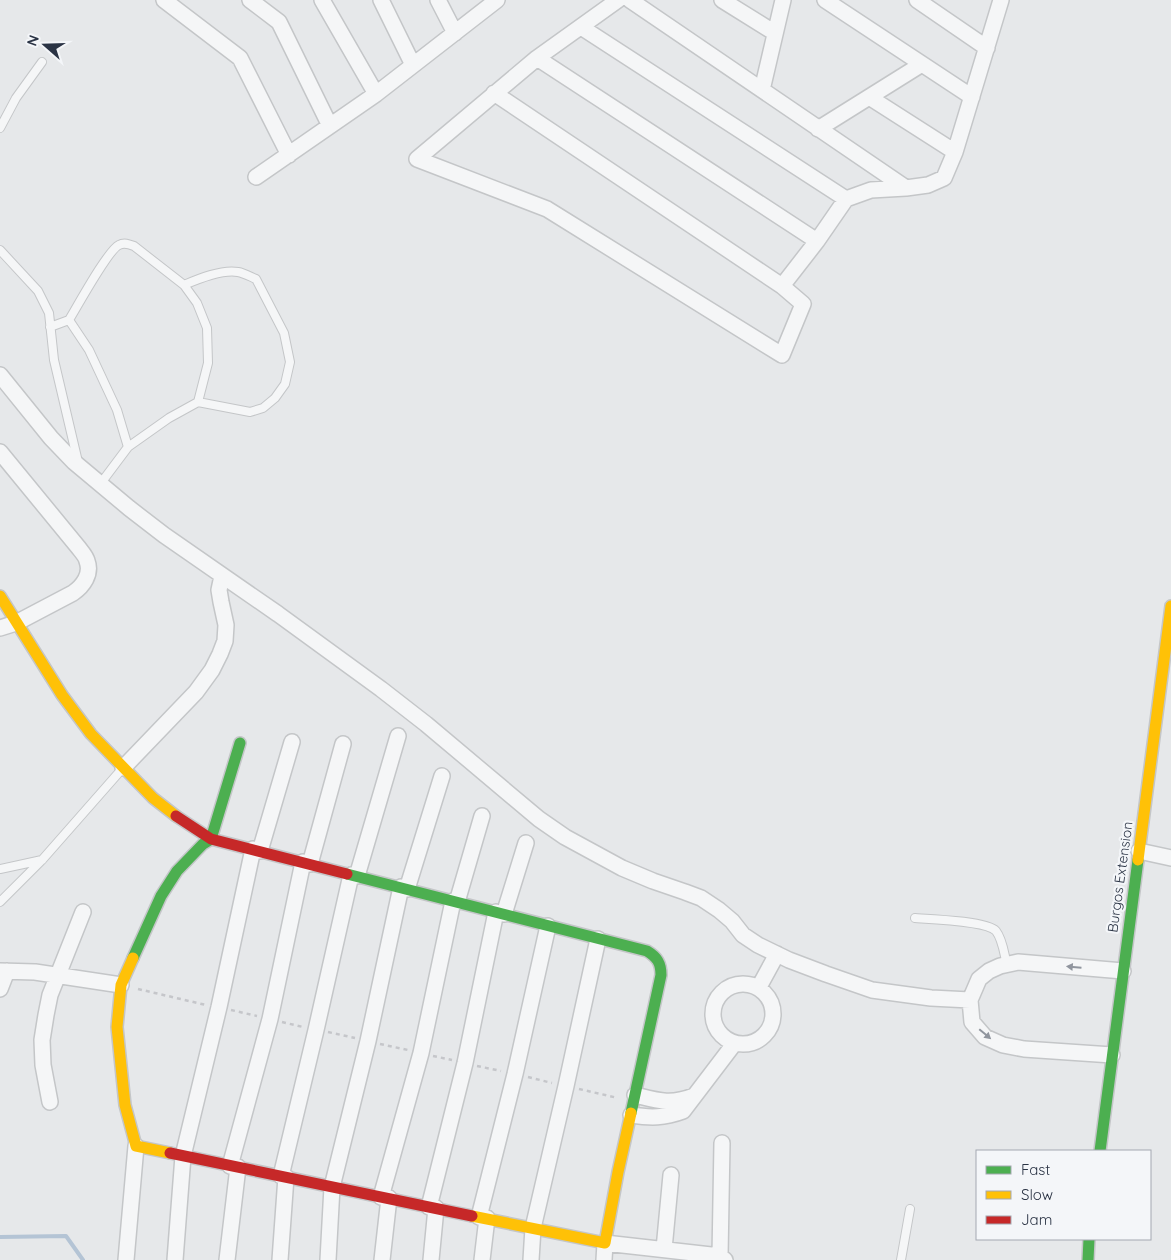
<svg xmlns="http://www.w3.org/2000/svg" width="1171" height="1260" viewBox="0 0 1171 1260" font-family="Quicksand,sans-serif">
	<rect width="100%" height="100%" fill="#e6e8ea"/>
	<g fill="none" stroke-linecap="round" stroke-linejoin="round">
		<path stroke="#b4c4d5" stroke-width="4" d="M0 1237 66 1236 83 1260"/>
		<defs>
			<path id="lane" d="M0 128 16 98 42 62
				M0 250 38 291 49 313 54 360 78 462
				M184 285 197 303 207 328 208 363 198 402
				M69 320C77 307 108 250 119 245 124 242 129 244 134 246L184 285C198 279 222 269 238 272 244 273 251 277 256 279L284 333 290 362 285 384 275 398 263 408 250 412 198 402 169 418 128 447
				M50 327 69 320 89 350 117 410 128 447 101 483
				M0 869 42 860
				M0 902 42 860 122 769
				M915 918C930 919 987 921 996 931 1003 940 1004 954 1007 965
				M901 1260 910 1209"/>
			<path id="street" d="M164 0 240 58 289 155
				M250 0 279 22 330 126
				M322 0 376 94
				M381 0 413 65
				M438 0 455 33
				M630 0 906 188
				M722 0 775 33
				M825 0 972 97
				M917 0 987 48
				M581 27 846 199
				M537 58 817 241
				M762 90 783 0
				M494 93 782 286 803 304 782 355 547 209 417 159 537 58 618 0
				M869 97 955 152
				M818 129 922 64
				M256 177 376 94 497 0
				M782 286 817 241 846 199 871 190 906 188 928 185 944 178 955 152 1001 0
				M0 375 51 438 74 462 129 508 164 535 278 614 381 689 426 724 539 819 565 837 622 868 653 881 685 892 701 898 719 910 732 921 743 935 758 945 789 960 826 974 872 990 931 998 970 1000
				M0 452 78 547C81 551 86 556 87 561 92 574 83 586 73 593L16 623 0 628
				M123 768 196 692 212 670 220 654 225 641 226 625 221 602 219 590 222 576
				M260 851 292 742
				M1139 851 1171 858
				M310 864 343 744
				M357 876 398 736
				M407 889 442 776
				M457 902 482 816
				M504 914 526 843
				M0 971 35 972 121 985
				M713 1014a30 30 0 1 1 60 0a30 30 0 1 1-60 0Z
				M759 987 777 954
				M0 989 7 971
				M1112 1055 1024 1049 1003 1045 985 1037 972 1022 970 1000 979 979 989 971 1000 966 1018 962 1123 971
				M635 1095C659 1101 670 1105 694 1096
				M50 1102 43 1065 42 1040 46 1015 50 995 83 912
				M631 1115C651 1118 664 1118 683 1111L734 1044
				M230 1166 270 1019 303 862
				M281 1176 316 1030 351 875
				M381 1197 421 1053 453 901
				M429 1207 465 1063 496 912
				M479 1217 515 1074 548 926
				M664 1249 671 1175
				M720 1256 722 1143
				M126 1260 136 1146
				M175 1260 183 1156 219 1007 253 849
				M227 1260 238 1167
				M280 1260 286 1177
				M328 1260 332 1187 368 1041 401 887
				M382 1260 389 1198
				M431 1260 436 1208
				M482 1260 487 1218
				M531 1260 533 1228 566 1086 598 939
				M604 1260 605 1243 720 1256 725 1260"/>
			<path id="fast" d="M347 874 647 951C657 957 661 963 661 975L631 1113
				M133 958 161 896 177 871 203 844 211 839 240 743
				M1100 1151 1138 860
				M1088 1260 1089 1239"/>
			<path id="slow" d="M0 596 62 695 91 734 153 798 176 816
				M1138 860 1171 606
				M133 958 121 985 117 1027 125 1105 136 1146 170 1153
				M472 1216 605 1243 618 1172 631 1113"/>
			<path id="jam" d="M176 816 211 839 347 874
				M170 1153 472 1216"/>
		</defs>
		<use href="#lane" stroke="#c4c6c8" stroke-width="10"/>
		<use href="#street" stroke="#c4c6c8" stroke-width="18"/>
		<use href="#fast" stroke="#c4c6c8" stroke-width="14"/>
		<use href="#slow" stroke="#c4c6c8" stroke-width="14"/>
		<use href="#jam" stroke="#c4c6c8" stroke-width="14"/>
		<path stroke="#c5c6ca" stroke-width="2.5" stroke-dasharray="4 4" stroke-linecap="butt" d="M138 989 206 1005
			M231 1010 257 1016
			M282 1022 303 1027
			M328 1032 355 1038
			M380 1044 408 1050
			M433 1056 452 1060
			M477 1066 501 1071
			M528 1077 552 1083
			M579 1089 618 1098"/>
		<use href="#lane" stroke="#f5f6f7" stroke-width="8"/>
		<use href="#street" stroke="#f5f6f7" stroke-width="15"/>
		<use href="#fast" stroke="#4caf50" stroke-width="11"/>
		<use href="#slow" stroke="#ffc107" stroke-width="11"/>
		<use href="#jam" stroke="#c62828" stroke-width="11"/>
	</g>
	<defs><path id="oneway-solid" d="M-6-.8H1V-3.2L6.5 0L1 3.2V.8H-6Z" transform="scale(1.25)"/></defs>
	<g fill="#90959e">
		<use href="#oneway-solid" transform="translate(1074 967) rotate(-175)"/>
		<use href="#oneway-solid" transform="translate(985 1034) rotate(40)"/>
	</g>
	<g text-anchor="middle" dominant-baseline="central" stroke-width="4.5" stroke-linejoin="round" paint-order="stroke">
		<g font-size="14" fill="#2b3445" stroke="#f4f6f9">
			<text transform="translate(1120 877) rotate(-82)">Burgos Extension</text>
		</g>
	</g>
	<rect x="976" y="1150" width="175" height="90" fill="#f4f6f9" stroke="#a4a8b1"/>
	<rect x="986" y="1166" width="25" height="8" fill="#4caf50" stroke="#a4a8b1"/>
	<text x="1021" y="1175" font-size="15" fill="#2b3445">Fast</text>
	<rect x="986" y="1191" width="25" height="8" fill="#ffc107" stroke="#a4a8b1"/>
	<text x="1021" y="1200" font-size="15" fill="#2b3445">Slow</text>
	<rect x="986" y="1216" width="25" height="8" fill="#c62828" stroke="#a4a8b1"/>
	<text x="1021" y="1225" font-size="15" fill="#2b3445">Jam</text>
	<g transform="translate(45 45) rotate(290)" stroke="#f4f6f9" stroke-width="4" paint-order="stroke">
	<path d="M0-4L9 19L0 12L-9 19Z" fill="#2b3445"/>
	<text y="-8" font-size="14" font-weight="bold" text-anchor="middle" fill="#2b3445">N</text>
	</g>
</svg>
